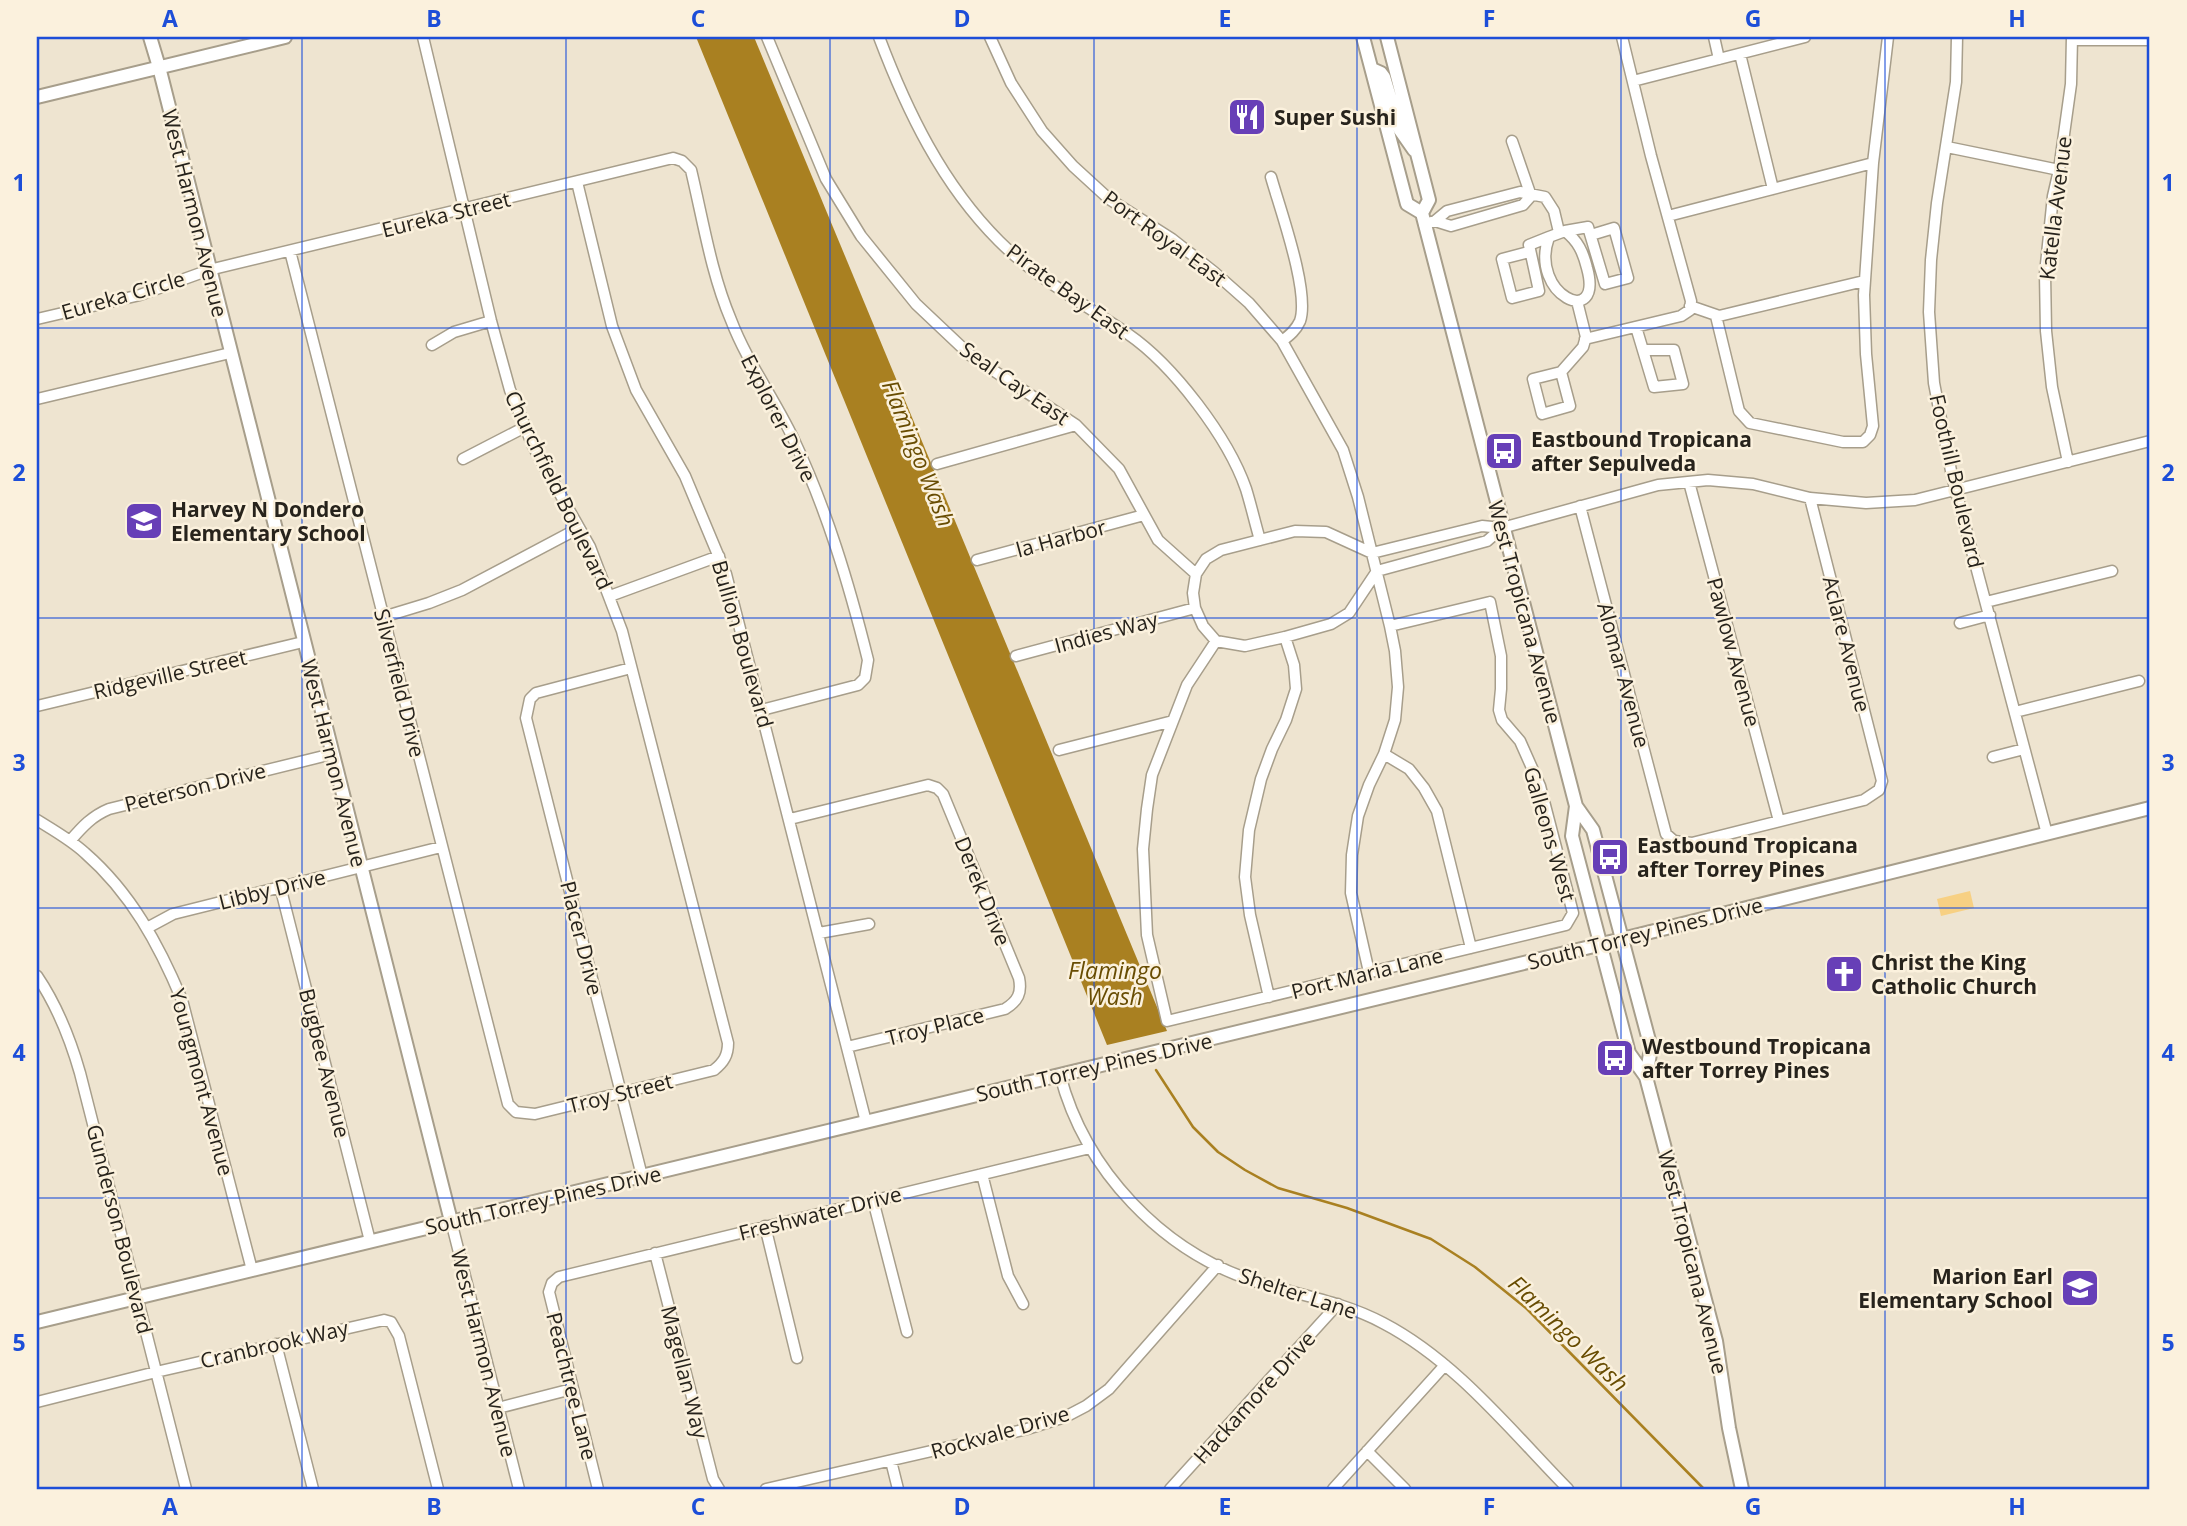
<svg xmlns="http://www.w3.org/2000/svg" width="2187" height="1526" viewBox="0 0 2187 1526" font-family="'Open Sans',sans-serif">
	<rect width="100%" height="100%" fill="#eee4d0"/>
	<path fill="#f7d083" d="M1970 891 1974 908 1941 916 1937 899Z"/>
	<path fill="#a98021" d="M696 37H754L1167 1031 1107 1045Z"/>
	<g fill="none" stroke-linecap="round" stroke-linejoin="round">
		<path stroke="#a98021" stroke-width="2.5" d="M1156 1070 1193 1127 1218 1152 1245 1170 1278 1188 1347 1208 1431 1239 1475 1267 1527 1309 1704 1489"/>
		<defs>
			<path id="minor" d="M767 37 826 179 861 236 916 304 970 355 1076 425 1119 469 1158 540 1196 574
				M879 37C907 111 942 184 999 241 1037 279 1085 304 1128 334 1173 365 1228 437 1246 489 1251 505 1255 523 1260 540
				M990 37 1011 83 1042 131 1073 166 1109 199 1172 239 1214 272 1249 303 1282 341 1343 450 1358 497 1390 626 1395 651 1398 687 1395 720 1384 754 1369 785 1358 816 1352 855 1351 893 1369 972
				M1714 37 1719 59
				M1957 37 1956 82 1937 203 1931 260 1929 312 1934 383 1952 476 2047 834
				M2073 40H2150
				M1740 54 1773 189
				M1633 81 1805 37
				M1512 141 1531 196
				M1947 147 2059 170
				M1271 177C1280 209 1310 292 1300 321 1296 330 1290 335 1282 341
				M577 182 612 326 636 390 685 476 726 574 866 1122
				M1668 216 1873 163
				M1435 221 1451 226 1523 205 1531 196
				M1424 224 1435 221 1447 211 1520 192 1545 197 1554 211 1559 232
				M1565 231C1578 241 1583 252 1587 268 1604 330 1528 295 1549 237Z
				M1565 231 1588 227 1605 284 1628 278 1614 228 1591 235
				M290 251 508 1104 516 1112 535 1114 714 1070C724 1062 728 1055 728 1043L622 631 590 547 533 446 510 390 491 321 423 37
				M1529 252 1502 259 1512 298 1539 291 1529 245 1549 237
				M1690 306 1719 316 1864 281
				M1716 316 1739 411 1750 423 1843 442H1863L1870 435 1873 426 1866 354 1864 295 1873 163 1888 37
				M37 319 140 295 209 270 673 158 682 161 691 170C703 220 711 273 731 320 747 362 774 398 793 438 827 510 849 584 868 660L865 678 858 685 762 710
				M1636 327C1642 347 1648 367 1654 387L1683 384 1674 350H1643
				M1585 339 1681 316 1690 310 1691 301 1651 156 1622 37
				M432 345 454 332 491 321
				M1561 372 1570 406 1542 414 1533 379 1561 372 1583 347 1586 337 1577 301
				M37 399 230 353
				M463 459 525 427
				M2068 462 2052 387 2046 331 2045 274 2053 196 2059 170 2071 84 2072 37
				M937 464 1076 425
				M1689 482 1779 821
				M1580 506 1666 834 1674 841 1692 843 1864 800 1879 790 1882 781 1810 498
				M1502 528 1487 541 1377 571 1349 613 1331 624 1285 637 1245 646 1216 641 1203 626 1195 608 1193 593 1196 574 1206 559 1221 550 1295 531 1326 532 1372 553 1482 526 1502 528 1658 485 1708 480 1753 484 1810 498 1866 503 1915 500 2150 441
				M977 560 1144 515
				M610 596 719 556
				M1986 602 2112 571
				M383 617 429 603 462 590 579 528
				M1960 623 1990 615
				M1216 641 1187 685 1152 775 1147 809 1143 849 1147 935 1167 1021 1566 925 1573 913 1540 786 1520 741 1502 720 1499 710 1501 689V656L1490 602 1390 626
				M1016 656 1195 608
				M631 668 536 693 530 699 526 718 642 1176
				M37 706 303 642
				M2015 712 2139 681
				M1059 750 1173 721
				M1384 754 1409 769 1424 788 1437 811 1471 948
				M1993 757 2024 749
				M790 819 928 785 937 788 943 794 1019 978C1022 993 1018 1001 1005 1009L847 1047
				M37 820C53 830 71 840 85 853 131 893 159 945 182 1000L252 1270
				M70 841C82 827 92 816 109 809L332 754
				M280 886 370 1241
				M147 928 173 914 441 847
				M819 933 869 924
				M37 976C58 1007 70 1038 80 1073L186 1489
				M1269 997 1250 915 1245 877 1249 830 1261 779 1272 749 1286 720 1296 689 1294 665 1285 637
				M1060 1075C1085 1170 1162 1252 1257 1282 1299 1295 1344 1302 1383 1323 1456 1361 1511 1431 1568 1489
				M982 1174 1008 1276 1023 1304
				M873 1200 907 1332
				M451 1221 519 1489
				M765 1226 797 1358
				M655 1253 713 1479 719 1489
				M276 1344 313 1489
				M37 1402 156 1372 384 1320 391 1322 399 1336 438 1489
				M498 1408 572 1389
				M1367 1451 1405 1489
				M891 1461 898 1489
				M598 1489 549 1292 552 1283 559 1277 1090 1148
				M766 1489 1027 1429 1065 1417 1086 1406 1109 1389 1218 1265
				M1170 1489 1338 1304
				M1333 1489 1445 1365"/>
			<path id="major" d="M150 37 159 67 451 1221
				M1363 37 1407 204 1422 213
				M1387 37 1429 200 1422 213 1576 806 1593 830 1651 1048 1646 1077
				M1372 69 1381 73 1384 77 1400 130 1414 150
				M37 97 285 37
				M1576 806 1572 836 1629 1053 1646 1077 1716 1341 1729 1428 1742 1489
				M37 1322 1590 947 2150 808"/>
		</defs>
		<use href="#minor" stroke="#a79e8b" stroke-width="13"/>
		<use href="#major" stroke="#a79e8b" stroke-width="16"/>
		<use href="#minor" stroke="#fff" stroke-width="10"/>
		<use href="#major" stroke="#fff" stroke-width="12"/>
	</g>
	<path fill="none" stroke="#1d4ed8" stroke-width="2" stroke-opacity="0.55" d="M302 37V1489M566 37V1489M830 37V1489M1094 37V1489M1357 37V1489M1621 37V1489M1885 37V1489M37 328H2150M37 618H2150M37 908H2150M37 1198H2150"/>
	<defs>
		<symbol id="restaurant-square" viewBox="-11 -11 22 22"><rect x="-9" y="-9" width="18" height="18" rx="4" fill="#673fb7" stroke="#fbf1dd"/><path d="M-5-6h1v4h1v-4h1v4h1v-4h1v5L-1.5 .5V6h-2V.5L-5-1ZM5-6V6H3V1.5H1.5Q1.5-4 5-6Z" fill="#fff"/></symbol>
		<symbol id="bus-square" viewBox="-11 -11 22 22"><rect x="-9" y="-9" width="18" height="18" rx="4" fill="#673fb7" stroke="#fbf1dd"/><path d="M-5-6H5V4H4V6H2V4H-2V6H-4V4H-5ZM-3.5-4V0h7V-4ZM-3.5 1.2v1.5H-2V1.2ZM2 1.2v1.5H3.5V1.2Z" fill="#fff"/></symbol>
		<symbol id="school-square" viewBox="-11 -11 22 22"><rect x="-9" y="-9" width="18" height="18" rx="4" fill="#673fb7" stroke="#fbf1dd"/><path d="M0-5L7-2L0 1L-7-2ZM-4 1L0 2.5L4 1V4Q0 6-4 4Z" fill="#fff"/></symbol>
		<symbol id="church-square" viewBox="-11 -11 22 22"><rect x="-9" y="-9" width="18" height="18" rx="4" fill="#673fb7" stroke="#fbf1dd"/><path d="M-1.2-6h2.4v3.5h3.3v2.4h-3.3V6h-2.4V-.1h-3.3v-2.4h3.3Z" fill="#fff"/></symbol>
	</defs>
	<g fill-rule="evenodd">
		<use href="#restaurant-square" x="1225" y="95" width="44" height="44"/>
		<use href="#bus-square" x="1482" y="429" width="44" height="44"/>
		<use href="#school-square" x="122" y="499" width="44" height="44"/>
		<use href="#bus-square" x="1588" y="835" width="44" height="44"/>
		<use href="#church-square" x="1822" y="952" width="44" height="44"/>
		<use href="#bus-square" x="1593" y="1036" width="44" height="44"/>
		<use href="#school-square" x="2058" y="1266" width="44" height="44"/>
	</g>
	<g text-anchor="middle" dominant-baseline="central" stroke-width="5" stroke-linejoin="round" paint-order="stroke">
		<g font-size="21" font-weight="bold" fill="#27231c" stroke="#fbf1dd" text-anchor="start">
			<text x="1274" y="117">Super Sushi</text>
			<text x="1531" y="439">Eastbound Tropicana<tspan x="1531" dy="24">after Sepulveda</tspan></text>
			<text x="171" y="509">Harvey N Dondero<tspan x="171" dy="24">Elementary School</tspan></text>
			<text x="1637" y="845">Eastbound Tropicana<tspan x="1637" dy="24">after Torrey Pines</tspan></text>
			<text x="1871" y="962">Christ the King<tspan x="1871" dy="24">Catholic Church</tspan></text>
			<text x="1642" y="1046">Westbound Tropicana<tspan x="1642" dy="24">after Torrey Pines</tspan></text>
			<text x="2053" y="1276" text-anchor="end">Marion Earl<tspan x="2053" dy="24">Elementary School</tspan></text>
		</g>
		<g font-size="21" fill="#27231c" stroke="#fbf1dd">
			<text transform="translate(2055 208) rotate(-83)">Katella Avenue</text>
			<text transform="translate(195 213) rotate(76)">West Harmon Avenue</text>
			<text transform="translate(446 214) rotate(-14)">Eureka Street</text>
			<text transform="translate(1165 238) rotate(36)">Port Royal East</text>
			<text transform="translate(1068 291) rotate(36)">Pirate Bay East</text>
			<text transform="translate(123 295) rotate(-16)">Eureka Circle</text>
			<text transform="translate(1015 383) rotate(35)">Seal Cay East</text>
			<text transform="translate(779 418) rotate(63)">Explorer Drive</text>
			<text transform="translate(1957 481) rotate(77)">Foothill Boulevard</text>
			<text transform="translate(559 490) rotate(64)">Churchfield Boulevard</text>
			<text transform="translate(1061 538) rotate(-15)">la Harbor</text>
			<text transform="translate(1525 612) rotate(75)">West Tropicana Avenue</text>
			<text transform="translate(1106 632) rotate(-15)">Indies Way</text>
			<text transform="translate(743 644) rotate(74)">Bullion Boulevard</text>
			<text transform="translate(1847 644) rotate(76)">Aclare Avenue</text>
			<text transform="translate(1734 652) rotate(75)">Pawlow Avenue</text>
			<text transform="translate(170 674) rotate(-13)">Ridgeville Street</text>
			<text transform="translate(1624 675) rotate(75)">Alomar Avenue</text>
			<text transform="translate(400 683) rotate(76)">Silverfield Drive</text>
			<text transform="translate(334 763) rotate(76)">West Harmon Avenue</text>
			<text transform="translate(195 787) rotate(-14)">Peterson Drive</text>
			<text transform="translate(1550 834) rotate(74)">Galleons West</text>
			<text transform="translate(272 889) rotate(-14)">Libby Drive</text>
			<text transform="translate(983 891) rotate(68)">Derek Drive</text>
			<text transform="translate(1645 933) rotate(-14)">South Torrey Pines Drive</text>
			<text transform="translate(582 938) rotate(76)">Placer Drive</text>
			<text transform="translate(1367 973) rotate(-14)">Port Maria Lane</text>
			<text transform="translate(935 1026) rotate(-14)">Troy Place</text>
			<text transform="translate(325 1063) rotate(76)">Bugbee Avenue</text>
			<text transform="translate(1094 1067) rotate(-13)">South Torrey Pines Drive</text>
			<text transform="translate(202 1082) rotate(75)">Youngmont Avenue</text>
			<text transform="translate(620 1093) rotate(-14)">Troy Street</text>
			<text transform="translate(543 1200) rotate(-13)">South Torrey Pines Drive</text>
			<text transform="translate(820 1213) rotate(-14)">Freshwater Drive</text>
			<text transform="translate(120 1229) rotate(76)">Gunderson Boulevard</text>
			<text transform="translate(1693 1262) rotate(76)">West Tropicana Avenue</text>
			<text transform="translate(1298 1293) rotate(18)">Shelter Lane</text>
			<text transform="translate(274 1344) rotate(-13)">Cranbrook Way</text>
			<text transform="translate(484 1353) rotate(76)">West Harmon Avenue</text>
			<text transform="translate(685 1372) rotate(76)">Magellan Way</text>
			<text transform="translate(572 1386) rotate(76)">Peachtree Lane</text>
			<text transform="translate(1254 1397) rotate(-48)">Hackamore Drive</text>
			<text transform="translate(1000 1432) rotate(-16)">Rockvale Drive</text>
		</g>
		<g font-size="23" font-style="italic" fill="#684c02" stroke="#fbf1dd">
			<text transform="translate(919 453) rotate(68)">Flamingo Wash</text>
			<text x="1115" y="970">Flamingo<tspan x="1115" dy="26">Wash</tspan></text>
			<text transform="translate(1569 1333) rotate(44)">Flamingo Wash</text>
		</g>
	</g>
	<rect width="2187" height="1526" fill="none" stroke="#fbf1dd" stroke-width="77"/>
	<rect x="38" y="38" width="2110" height="1450" fill="none" stroke="#1d4ed8" stroke-width="2.5"/>
	<g font-size="23" text-anchor="middle" font-weight="bold" fill="#1d4ed8">
		<text x="170" y="27">A</text>
		<text x="434" y="27">B</text>
		<text x="698" y="27">C</text>
		<text x="962" y="27">D</text>
		<text x="1225" y="27">E</text>
		<text x="1489" y="27">F</text>
		<text x="1753" y="27">G</text>
		<text x="2017" y="27">H</text>
		<text x="19" y="191">1</text>
		<text x="2168" y="191">1</text>
		<text x="19" y="481">2</text>
		<text x="2168" y="481">2</text>
		<text x="19" y="771">3</text>
		<text x="2168" y="771">3</text>
		<text x="19" y="1061">4</text>
		<text x="2168" y="1061">4</text>
		<text x="19" y="1351">5</text>
		<text x="2168" y="1351">5</text>
		<text x="170" y="1515">A</text>
		<text x="434" y="1515">B</text>
		<text x="698" y="1515">C</text>
		<text x="962" y="1515">D</text>
		<text x="1225" y="1515">E</text>
		<text x="1489" y="1515">F</text>
		<text x="1753" y="1515">G</text>
		<text x="2017" y="1515">H</text>
	</g>
</svg>
